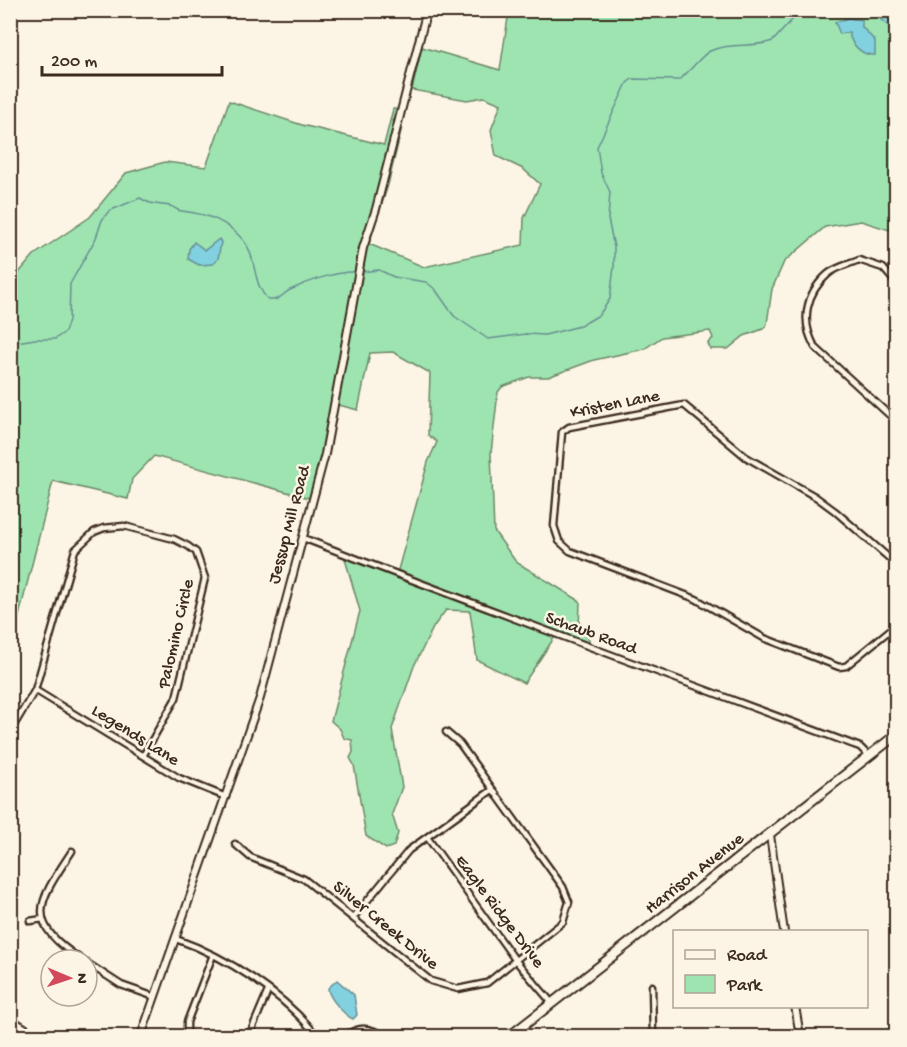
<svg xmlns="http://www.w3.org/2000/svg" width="907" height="1047" viewBox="0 0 907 1047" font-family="'Gochi Hand',sans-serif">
	<rect width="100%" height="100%" fill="#fcf5e5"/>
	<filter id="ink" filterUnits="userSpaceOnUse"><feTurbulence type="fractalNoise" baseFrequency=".0167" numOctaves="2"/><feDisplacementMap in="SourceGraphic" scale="12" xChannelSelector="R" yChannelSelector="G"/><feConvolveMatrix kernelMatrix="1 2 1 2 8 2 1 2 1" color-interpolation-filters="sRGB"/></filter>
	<g filter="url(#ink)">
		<path fill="#9ee4b0" stroke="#6c8767" stroke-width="1.5" d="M509 11H896V232L861 221 825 227 784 262 772 289 767 324 763 329 744 336 728 349H710L708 343 713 338 710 331 662 337 644 349 594 360 548 377H529L502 387 498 392 491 453 494 531 516 562 580 601 579 630 589 639V643L558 632 524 683 477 660 470 611 446 610 434 626 414 666 392 729 402 787 392 814 398 833 394 846 386 849 366 836 354 765 350 758 353 752 352 740 344 738 340 729 331 721 360 611 345 559 396 577 428 462 437 442 428 435 430 373 393 352 370 353 358 410 335 404 313 499 154 456 132 479 128 499 53 481 18 620 11 630V282L34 255 90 217 126 173 165 162 206 167 229 101 302 125 384 145 393 109H396L393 121 402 127 388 185 369 244 424 267 523 245 524 218 540 184 523 169 496 156 491 130 501 104 484 97 467 100 412 90 422 47 500 70Z"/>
		<path fill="#82d1e0" stroke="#668e92" stroke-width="1.5" d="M887 11H896V32L880 19Z
			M848 18 862 20V27L875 41V55C862 56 850 44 849 32L840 34 835 22Z
			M219 239 221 242 218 259 213 264 199 265 188 259 189 249 194 242 205 250Z
			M337 980 354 995 357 1015 353 1019C344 1015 328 997 328 988Z"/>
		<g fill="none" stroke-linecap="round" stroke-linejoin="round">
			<path stroke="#668e92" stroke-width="1.5" d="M360 272 379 270 394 277 426 282 435 289 454 316 488 339 526 334 545 335 580 326 599 315 610 299 614 267V247L608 219 610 192 601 173 597 147 627 83 632 79 679 80C689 73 702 54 710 51 730 42 752 48 773 41L801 10
				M10 343 35 339H55L65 332 69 320 70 284 96 238 102 220 109 211 140 198C153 206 155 203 170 206 175 207 177 211 182 211 208 214 227 221 244 241 257 257 252 286 269 300 280 301 282 294 290 290 307 282 336 271 355 272"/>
			<defs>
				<path id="minor" d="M896 283 883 268 859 260C850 264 836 267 828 274 806 293 800 321 815 347L896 421
					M303 538C488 610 674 678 860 747L869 756
					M896 564 835 511 816 497 746 457 684 405 569 427 562 432 554 526 559 541 570 551 696 599 764 638 839 667 846 666 896 625
					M35 690 179 778 226 797
					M10 732 35 690 75 550 94 532 104 528 124 526 174 539 188 546 196 552 205 578 176 698 143 756
					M427 837 516 961 552 1003
					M235 844 250 857 304 879 431 981 458 989 487 983 563 922 569 902 563 887 460 744 446 732
					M72 851C38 903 23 921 82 960
					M353 918 409 850 492 790
					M30 921 43 919
					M176 939C227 957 284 994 317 1036
					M87 963 121 985 155 997
					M652 986 653 1036
					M10 1018 38 1036
					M187 1036V1022L213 955
					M249 1036 268 991
					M345 1036C359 1026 370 1027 385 1036"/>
				<path id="tertiary" d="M770 835 784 932
					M795 1006 800 1036
					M141 1036 260 698 325 454 363 248 376 209 427 10"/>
				<path id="primary" d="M510 1036 896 735"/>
			</defs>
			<use href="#minor" stroke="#3b2a1e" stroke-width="9"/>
			<use href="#tertiary" stroke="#3b2a1e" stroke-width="10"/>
			<use href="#primary" stroke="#3b2a1e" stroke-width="12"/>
			<use href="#minor" stroke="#fcf5e5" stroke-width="4.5"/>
			<use href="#tertiary" stroke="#fcf5e5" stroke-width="6"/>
			<use href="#primary" stroke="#fcf5e5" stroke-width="8"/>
		</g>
	</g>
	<g text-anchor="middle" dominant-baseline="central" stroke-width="5" stroke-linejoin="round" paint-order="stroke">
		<g font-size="18" fill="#3b2a1e" stroke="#fcf5e5">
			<text transform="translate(615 405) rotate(-11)">Kristen Lane</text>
			<text transform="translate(290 525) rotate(-75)">Jessup Mill Road</text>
			<text transform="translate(177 634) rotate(-77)">Palomino Circle</text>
			<text transform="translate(591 634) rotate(20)">Schaub Road</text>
			<text transform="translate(135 736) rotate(32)">Legends Lane</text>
			<text transform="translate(695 874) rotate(-38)">Harrison Avenue</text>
			<text transform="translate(499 912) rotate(53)">Eagle Ridge Drive</text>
			<text transform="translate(385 926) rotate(39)">Silver Creek Drive</text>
		</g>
	</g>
	<rect width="907" height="1047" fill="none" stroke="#fcf5e5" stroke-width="36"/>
	<rect x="18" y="18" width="871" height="1011" fill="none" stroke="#3b2a1e" stroke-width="2" filter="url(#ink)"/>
	<rect x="673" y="930" width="195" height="78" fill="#fcf5e5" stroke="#afa495" stroke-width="1.5"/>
	<rect x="685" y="950" width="30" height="9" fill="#fcf5e5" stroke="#afa495" stroke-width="1.5"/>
	<text x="727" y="960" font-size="18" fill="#3b2a1e">Road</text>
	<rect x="685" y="975" width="30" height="18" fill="#9ee4b0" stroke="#afa495" stroke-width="1.5"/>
	<text x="727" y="990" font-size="18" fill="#3b2a1e">Park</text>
	<g transform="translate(69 978) rotate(92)"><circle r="28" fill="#fcf5e5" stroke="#afa495" stroke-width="1.5"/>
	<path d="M0-4.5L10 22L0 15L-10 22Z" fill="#d1495b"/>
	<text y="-9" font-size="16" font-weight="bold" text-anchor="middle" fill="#3b2a1e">N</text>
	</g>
	<path d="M42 66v9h180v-9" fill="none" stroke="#3b2a1e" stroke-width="3"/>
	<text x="51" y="66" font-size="18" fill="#3b2a1e" stroke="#fcf5e5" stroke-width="4.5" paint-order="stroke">200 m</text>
</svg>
